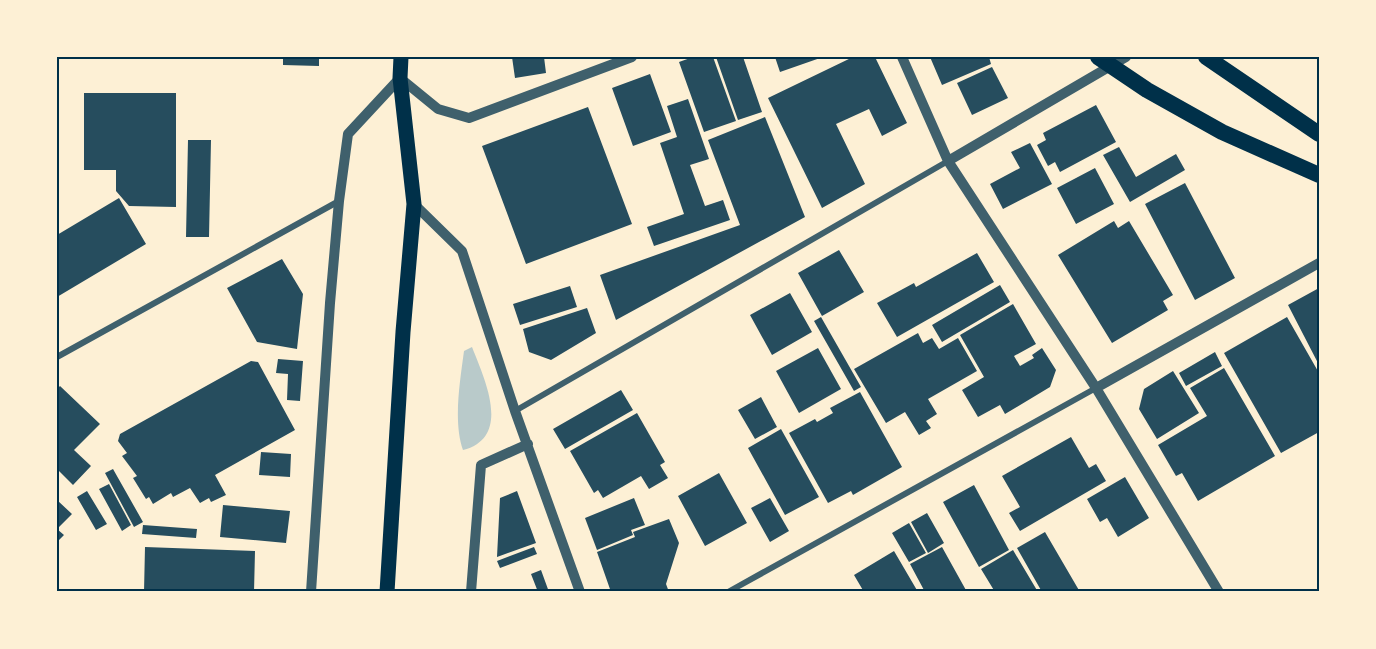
<svg xmlns="http://www.w3.org/2000/svg" width="1376" height="649" viewBox="0 0 1376 649" font-family="'IBM Plex Sans',sans-serif">
	<rect width="100%" height="100%" fill="#fdf0d5"/>
	<path fill="#b9caca" d="M472 347C484 378 513 437 463 450 453 422 460 381 464 351Z"/>
	<path fill="#264d5e" d="M283 57H319V66L283 65Z
		M512 57H544L546 73 515 78Z
		M693 57H713L736 121 704 132 679 62Z
		M716 57H743L762 112 738 120Z
		M775 57H823L780 72Z
		M853 57H875L907 123 882 136 869 109 836 124 865 184 822 208 768 98Z
		M930 57H989L991 64 942 85Z
		M992 67 1008 98 972 115 957 83Z
		M650 74 671 132 633 146 612 88Z
		M84 93H176V207L129 206 116 191V170H84Z
		M688 99 709 159 690 165 705 206 723 200 730 220 654 246 647 227 684 214 660 143 677 137 667 106Z
		M1096 105 1116 142 1060 172 1055 162 1048 166 1037 145 1046 140 1043 133Z
		M588 107 632 224 526 264 482 146Z
		M765 117 805 217 616 320 600 275 740 225 708 140Z
		M188 140H211L209 237H186Z
		M1030 143 1052 184 1003 209 990 184 1020 168 1011 152Z
		M1119 147 1136 177 1176 154 1185 170 1130 202 1103 155Z
		M1095 168 1114 204 1076 224 1057 188Z
		M1185 183 1235 278 1195 300 1145 204Z
		M119 198 146 244 57 297V235Z
		M1114 221 1118 228 1129 221 1173 295 1163 301 1168 310 1112 343 1058 255Z
		M839 250 864 292 822 316 798 273Z
		M977 253 994 282 897 337 877 303 914 283 916 287Z
		M282 259 303 294 297 349 257 342 227 288Z
		M1000 285 1010 302 942 342 932 325Z
		M570 286 577 307 520 325 513 304Z
		M1319 288V365L1288 305Z
		M790 293 812 332 772 355 750 315Z
		M1013 304 1036 344 1014 356 1020 366 1034 358 1032 355 1042 348 1056 370 1050 387 1005 414 1000 405 978 417 962 390 984 377 960 335Z
		M587 308 596 333 551 360 529 352 523 329Z
		M821 317 861 387 854 391 814 321Z
		M1287 317 1319 373V432L1281 453 1224 353Z
		M918 333 923 343 932 338 939 349 958 338 977 371 928 399 937 414 926 421 931 428 919 435 905 412 886 423 854 369Z
		M818 348 841 389 799 413 776 371Z
		M1215 352 1222 366 1186 386 1179 373Z
		M278 359 303 361 300 401 287 400 288 374 276 373Z
		M251 361 258 362 295 430 215 475 226 495 211 502 209 498 200 503 190 488 173 497 171 493 153 504 149 497 146 499 133 478 137 476 122 456 127 453 118 441 120 434Z
		M1224 368 1275 456 1198 501 1182 473 1176 476 1158 445 1207 416 1190 388Z
		M1173 371 1199 413 1157 439 1139 409 1144 389Z
		M60 386 100 424 74 450 91 466 73 485 57 469V389Z
		M621 390 633 410 565 449 553 429Z
		M860 392 902 467 853 495 851 491 828 503 789 433 815 419 817 422 833 413 830 408Z
		M761 397 777 427 755 439 738 410Z
		M637 413 665 462 660 465 668 478 649 489 641 476 603 498 598 490 594 493 570 451Z
		M781 429 819 497 785 515 748 448Z
		M1071 437 1089 468 1096 464 1106 481 1020 531 1009 513 1020 507 1002 476Z
		M261 452 291 454 290 477 259 475Z
		M113 469 143 522 134 527 105 473Z
		M719 473 747 523 705 546 678 496Z
		M1125 477 1149 518 1118 537 1107 518 1100 522 1087 499Z
		M109 484 131 525 122 531 99 489Z
		M974 485 1009 550 979 567 943 502Z
		M87 491 107 524 96 530 77 497Z
		M517 491 536 543 497 557 500 498Z
		M634 498 645 525 631 530 633 535 597 550 585 518Z
		M770 498 789 531 770 542 751 508Z
		M57 500 72 514 57 529 64 535 57 542Z
		M223 505 290 511 286 543 220 537Z
		M927 513 944 543 928 553 911 522Z
		M669 519 679 543 666 584 669 592H611L597 552 635 537 633 532Z
		M909 523 926 553 909 562 892 533Z
		M143 525 197 529 196 538 142 534Z
		M1045 532 1080 592H1042L1017 548Z
		M145 547 255 551 254 592H144Z
		M534 547 537 554 500 568 497 561Z
		M942 547 967 592H925L910 564Z
		M1013 550 1038 592H995L981 569Z
		M894 551 918 592H864L854 575Z
		M541 570 549 592H538L531 574Z"/>
	<g fill="none" stroke-linecap="round" stroke-linejoin="round">
		<path stroke="#3f606c" stroke-width="6" d="M57 357 339 201
			M515 411 948 161
			M728 592 1096 388"/>
		<path stroke="#3f606c" stroke-width="10" d="M902 57 948 161 1096 388 1219 592
			M948 161 1126 57
			M414 204 462 251 515 411 580 592
			M1096 388 1319 263
			M311 592 330 303 339 201 348 134 400 78 438 109 469 118 632 57
			M471 592 481 465 528 444"/>
		<path stroke="#003049" stroke-width="15" d="M387 592 403 332 414 204 400 78 401 57"/>
		<path stroke="#003049" stroke-width="16" d="M1098 57 1147 90 1222 132 1319 175
			M1206 57 1319 134"/>
	</g>
	<rect width="1376" height="649" fill="none" stroke="#fdf0d5" stroke-width="117"/>
	<rect x="58" y="58" width="1260" height="532" fill="none" stroke="#003049" stroke-width="2"/>
</svg>
